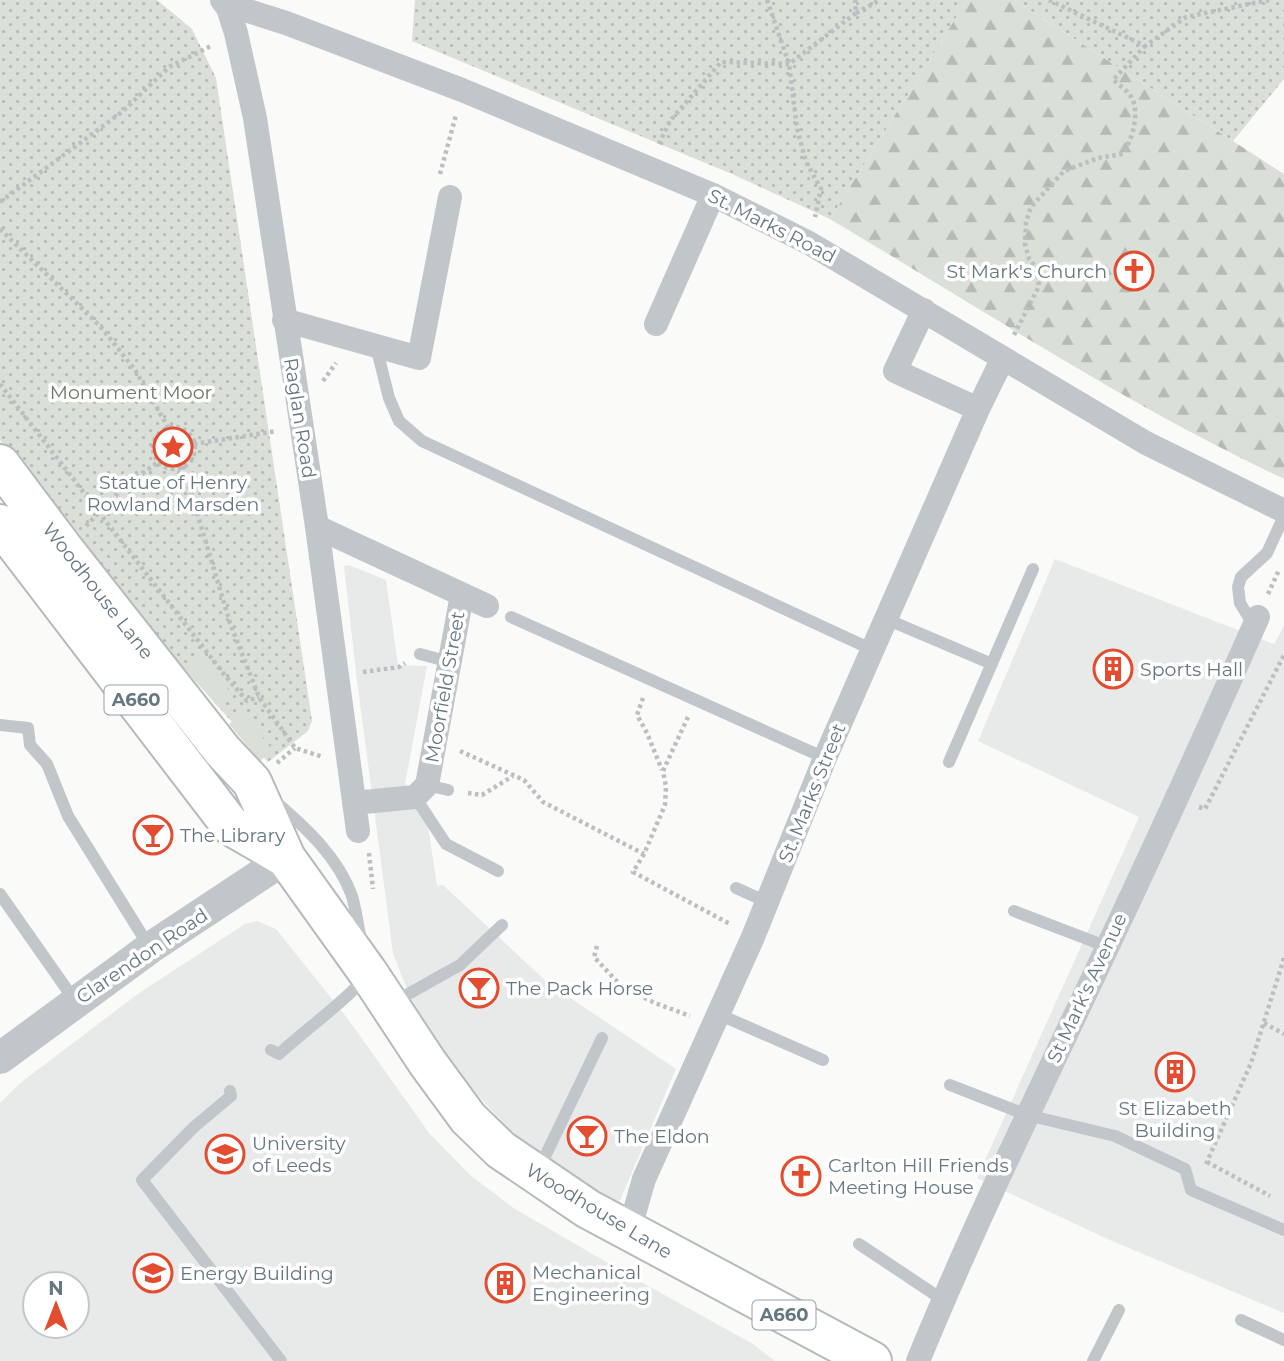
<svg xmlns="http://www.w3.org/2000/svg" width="1284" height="1361" viewBox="0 0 1284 1361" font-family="Montserrat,sans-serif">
	<defs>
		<pattern id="grass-dots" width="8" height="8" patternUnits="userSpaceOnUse" patternTransform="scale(1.75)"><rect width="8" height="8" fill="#dadfd7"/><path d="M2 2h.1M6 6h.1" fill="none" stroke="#b4bab4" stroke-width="1.8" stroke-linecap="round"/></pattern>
		<pattern id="forest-firs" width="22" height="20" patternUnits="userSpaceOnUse" patternTransform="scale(1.75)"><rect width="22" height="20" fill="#dadfd7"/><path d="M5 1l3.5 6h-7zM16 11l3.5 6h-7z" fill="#b4bab4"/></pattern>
	</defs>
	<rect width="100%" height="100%" fill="#fafaf8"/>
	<path fill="#e8eae9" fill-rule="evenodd" d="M1055 559 1274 644 1284 626V1313L1112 1241 977 1178 1139 817 978 741Z
		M349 565 386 580 398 665 427 666 405 784 427 819 437 886 443 885 548 983 676 1069 618 1205 522 1143 456 1072 415 1010 393 953 356 673 344 566Z
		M257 921 276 929 348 1019 429 1133 470 1175 515 1209 632 1277 753 1344 775 1361H0V1103L19 1084 139 993 245 924ZM35 1284H77V1326H35Z"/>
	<path fill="url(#grass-dots)" d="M0 0H157L192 29 216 78 312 721 308 731 268 762 171 654 0 440Z
		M415 0H967L830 219 732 174 412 41Z
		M1014 0H1284V79L1233 141Z"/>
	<path fill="url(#forest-firs)" d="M967 0H1014L1284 174V479C1127 405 980 308 830 219Z"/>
	<path fill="#dadfd7" d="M201 656 233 695 218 707 186 668Z
		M242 713 273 750 260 761 229 724Z"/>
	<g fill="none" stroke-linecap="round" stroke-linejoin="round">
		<defs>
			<path id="trunk" d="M0 464 63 548 222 750 252 782 286 858 369 974 427 1062 468 1118 501 1150 588 1209 872 1361
				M0 524 231 826 286 858"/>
		</defs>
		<use href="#trunk" stroke="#b4babd" stroke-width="42"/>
		<path stroke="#bbbfc2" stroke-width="4.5" stroke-dasharray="3.5 3.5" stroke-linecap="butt" d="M767 0 789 64 797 128 806 162 821 189 815 217
			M1049 0 1145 46 1186 17 1269 0
			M856 13 880 0
			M659 144 670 121 721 62 789 64 856 13 855 0
			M440 174 456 115
			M0 202 122 112 169 67 213 45
			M0 229 100 326 135 370 168 427
			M1014 335 1039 286 1037 269 1029 259 1025 244 1026 222 1031 207 1064 171 1098 158 1123 154C1132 140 1139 116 1133 100 1129 92 1120 85 1113 80L1145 46
			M323 381 336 363
			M0 384 223 673 247 701 259 697
			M153 448a21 21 0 1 1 42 0a21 21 0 1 1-42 0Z
			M194 444 277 431
			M183 466 230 623 259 697 295 748 323 757
			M86 526 125 486 158 462
			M1268 594 1279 570
			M363 672 399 667 405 663
			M643 698 637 715 647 733 662 770
			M688 717 663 771 666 787 665 805 644 854 633 872 730 924
			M460 751 524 780 543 802 644 854
			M277 763 295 748
			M468 793 482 795 513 776
			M1199 807 1205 809 1284 655
			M369 853 373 889
			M597 946 594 957 623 988 655 1003 690 1016
			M1264 1023 1284 1034
			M1207 1162 1270 1196
			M1206 1164 1251 1063 1284 958"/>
		<path stroke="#c1c6ca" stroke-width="12" d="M376 346 389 398 399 421 422 441 873 650
			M511 617 825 758
			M886 619 992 664
			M1254 626 1240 603 1238 587 1241 577 1267 553 1284 516
			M420 654 450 662
			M0 725 28 728 30 745 47 764 68 816 150 948
			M949 762 1033 569
			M427 785 448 790
			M415 797 446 844 498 871
			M276 802C306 828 338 857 352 896 356 910 358 926 361 940
			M736 888 767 902
			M0 894 75 1001
			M1014 911 1108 947
			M392 1003 460 965 502 925
			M718 1014 823 1060
			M271 1050 279 1054C307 1028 340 1006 366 977
			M950 1085 1027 1115 1115 1136 1185 1169 1191 1190 1284 1230
			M230 1091 231 1096 194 1127 142 1180 281 1361
			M539 1169 602 1038
			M859 1244 943 1300
			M1241 1320 1284 1340
			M1093 1361 1119 1310"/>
		<path stroke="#c1c6ca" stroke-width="24" d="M222 0 228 8 236 33 255 118 317 527 358 831
			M228 8 245 10 286 23 462 90 713 195 809 243 1146 443 1284 511
			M924 310 895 371 978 409
			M284 320 419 358 450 197
			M656 324 713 195
			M317 527 487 606
			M354 803 415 797 427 785 462 595
			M629 1231 644 1179 753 937 825 758 978 409 1003 358
			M918 1361C975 1222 1042 1086 1106 950 1158 840 1209 728 1258 617"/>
		<path stroke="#c1c6ca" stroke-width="32" d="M0 1058 150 948 286 858"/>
		<use href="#trunk" stroke="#fff" stroke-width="38"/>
	</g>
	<defs>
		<symbol id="church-ring" viewBox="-11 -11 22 22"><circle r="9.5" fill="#fff" stroke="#e34c2f" stroke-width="1.5"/><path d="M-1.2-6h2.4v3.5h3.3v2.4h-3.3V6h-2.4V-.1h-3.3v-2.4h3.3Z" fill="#e34c2f"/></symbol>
		<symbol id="sight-ring" viewBox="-11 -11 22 22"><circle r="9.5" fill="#fff" stroke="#e34c2f" stroke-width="1.5"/><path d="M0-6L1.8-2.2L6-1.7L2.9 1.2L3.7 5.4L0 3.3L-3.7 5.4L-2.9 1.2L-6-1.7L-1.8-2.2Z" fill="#e34c2f"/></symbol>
		<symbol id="building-ring" viewBox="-11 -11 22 22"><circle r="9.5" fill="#fff" stroke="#e34c2f" stroke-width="1.5"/><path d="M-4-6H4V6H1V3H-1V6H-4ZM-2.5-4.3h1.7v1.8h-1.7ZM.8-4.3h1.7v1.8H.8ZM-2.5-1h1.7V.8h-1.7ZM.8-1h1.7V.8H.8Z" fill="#e34c2f"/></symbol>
		<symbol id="bar-ring" viewBox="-11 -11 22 22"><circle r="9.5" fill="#fff" stroke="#e34c2f" stroke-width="1.5"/><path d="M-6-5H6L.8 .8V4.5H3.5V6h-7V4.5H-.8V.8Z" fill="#e34c2f"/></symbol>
		<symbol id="university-ring" viewBox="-11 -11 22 22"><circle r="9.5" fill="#fff" stroke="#e34c2f" stroke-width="1.5"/><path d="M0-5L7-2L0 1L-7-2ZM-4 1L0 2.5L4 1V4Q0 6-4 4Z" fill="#e34c2f"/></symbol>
	</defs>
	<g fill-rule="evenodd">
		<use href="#church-ring" x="1112" y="249" width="44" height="44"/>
		<use href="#sight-ring" x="151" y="425" width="44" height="44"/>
		<use href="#building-ring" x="1091" y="647" width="44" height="44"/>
		<use href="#bar-ring" x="131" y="813" width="44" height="44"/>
		<use href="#bar-ring" x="457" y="966" width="44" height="44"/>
		<use href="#building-ring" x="1153" y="1050" width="44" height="44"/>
		<use href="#bar-ring" x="565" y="1114" width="44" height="44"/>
		<use href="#university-ring" x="203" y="1132" width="44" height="44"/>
		<use href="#church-ring" x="779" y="1154" width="44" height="44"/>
		<use href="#university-ring" x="131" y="1251" width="44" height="44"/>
		<use href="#building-ring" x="483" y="1261" width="44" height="44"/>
	</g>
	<g text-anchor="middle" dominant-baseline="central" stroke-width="7" stroke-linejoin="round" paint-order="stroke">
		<g fill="#fff" stroke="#93a0a8" stroke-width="2">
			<rect x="104.5" y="685.5" width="63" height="29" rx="5"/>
			<rect x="752.5" y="1300.5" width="63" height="29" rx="5"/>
		</g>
		<g font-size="18" font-weight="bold" fill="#657882">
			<text x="136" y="700">A660</text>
			<text x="784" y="1315">A660</text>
		</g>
		<g font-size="19" fill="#657882" stroke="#fff">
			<text transform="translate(772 226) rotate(27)">St. Marks Road</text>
			<text transform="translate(300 418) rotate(81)">Raglan Road</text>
			<text transform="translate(98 591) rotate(52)">Woodhouse Lane</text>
			<text transform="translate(445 687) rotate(-80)">Moorfield Street</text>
			<text transform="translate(812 793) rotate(-68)">St. Marks Street</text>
			<text transform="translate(142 956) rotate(-34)">Clarendon Road</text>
			<text transform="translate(1087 988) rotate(-65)">St Mark's Avenue</text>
			<text transform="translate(599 1211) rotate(31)">Woodhouse Lane</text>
		</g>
		<g font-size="19" fill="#657882" stroke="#fff" text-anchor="start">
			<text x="1107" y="271" text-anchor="end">St Mark's Church</text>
			<text x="173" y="482" text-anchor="middle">Statue of Henry<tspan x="173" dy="22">Rowland Marsden</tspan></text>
			<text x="1140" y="669">Sports Hall</text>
			<text x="180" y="835">The Library</text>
			<text x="506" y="988">The Pack Horse</text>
			<text x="1175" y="1108" text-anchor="middle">St Elizabeth<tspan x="1175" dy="22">Building</tspan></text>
			<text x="614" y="1136">The Eldon</text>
			<text x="252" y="1143">University<tspan x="252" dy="22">of Leeds</tspan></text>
			<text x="828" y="1165">Carlton Hill Friends<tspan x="828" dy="22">Meeting House</tspan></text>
			<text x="532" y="1272">Mechanical<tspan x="532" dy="22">Engineering</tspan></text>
			<text x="180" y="1273">Energy Building</text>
		</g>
		<g font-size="19" fill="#697a64" stroke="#fff">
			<text x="131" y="392">Monument Moor</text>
		</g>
	</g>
	<g transform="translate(56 1305)"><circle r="33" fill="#ffffff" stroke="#c1c9cd" stroke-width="2"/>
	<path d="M0-5L12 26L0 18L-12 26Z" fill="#e34c2f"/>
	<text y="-10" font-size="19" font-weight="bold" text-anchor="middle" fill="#657882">N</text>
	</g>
</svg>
